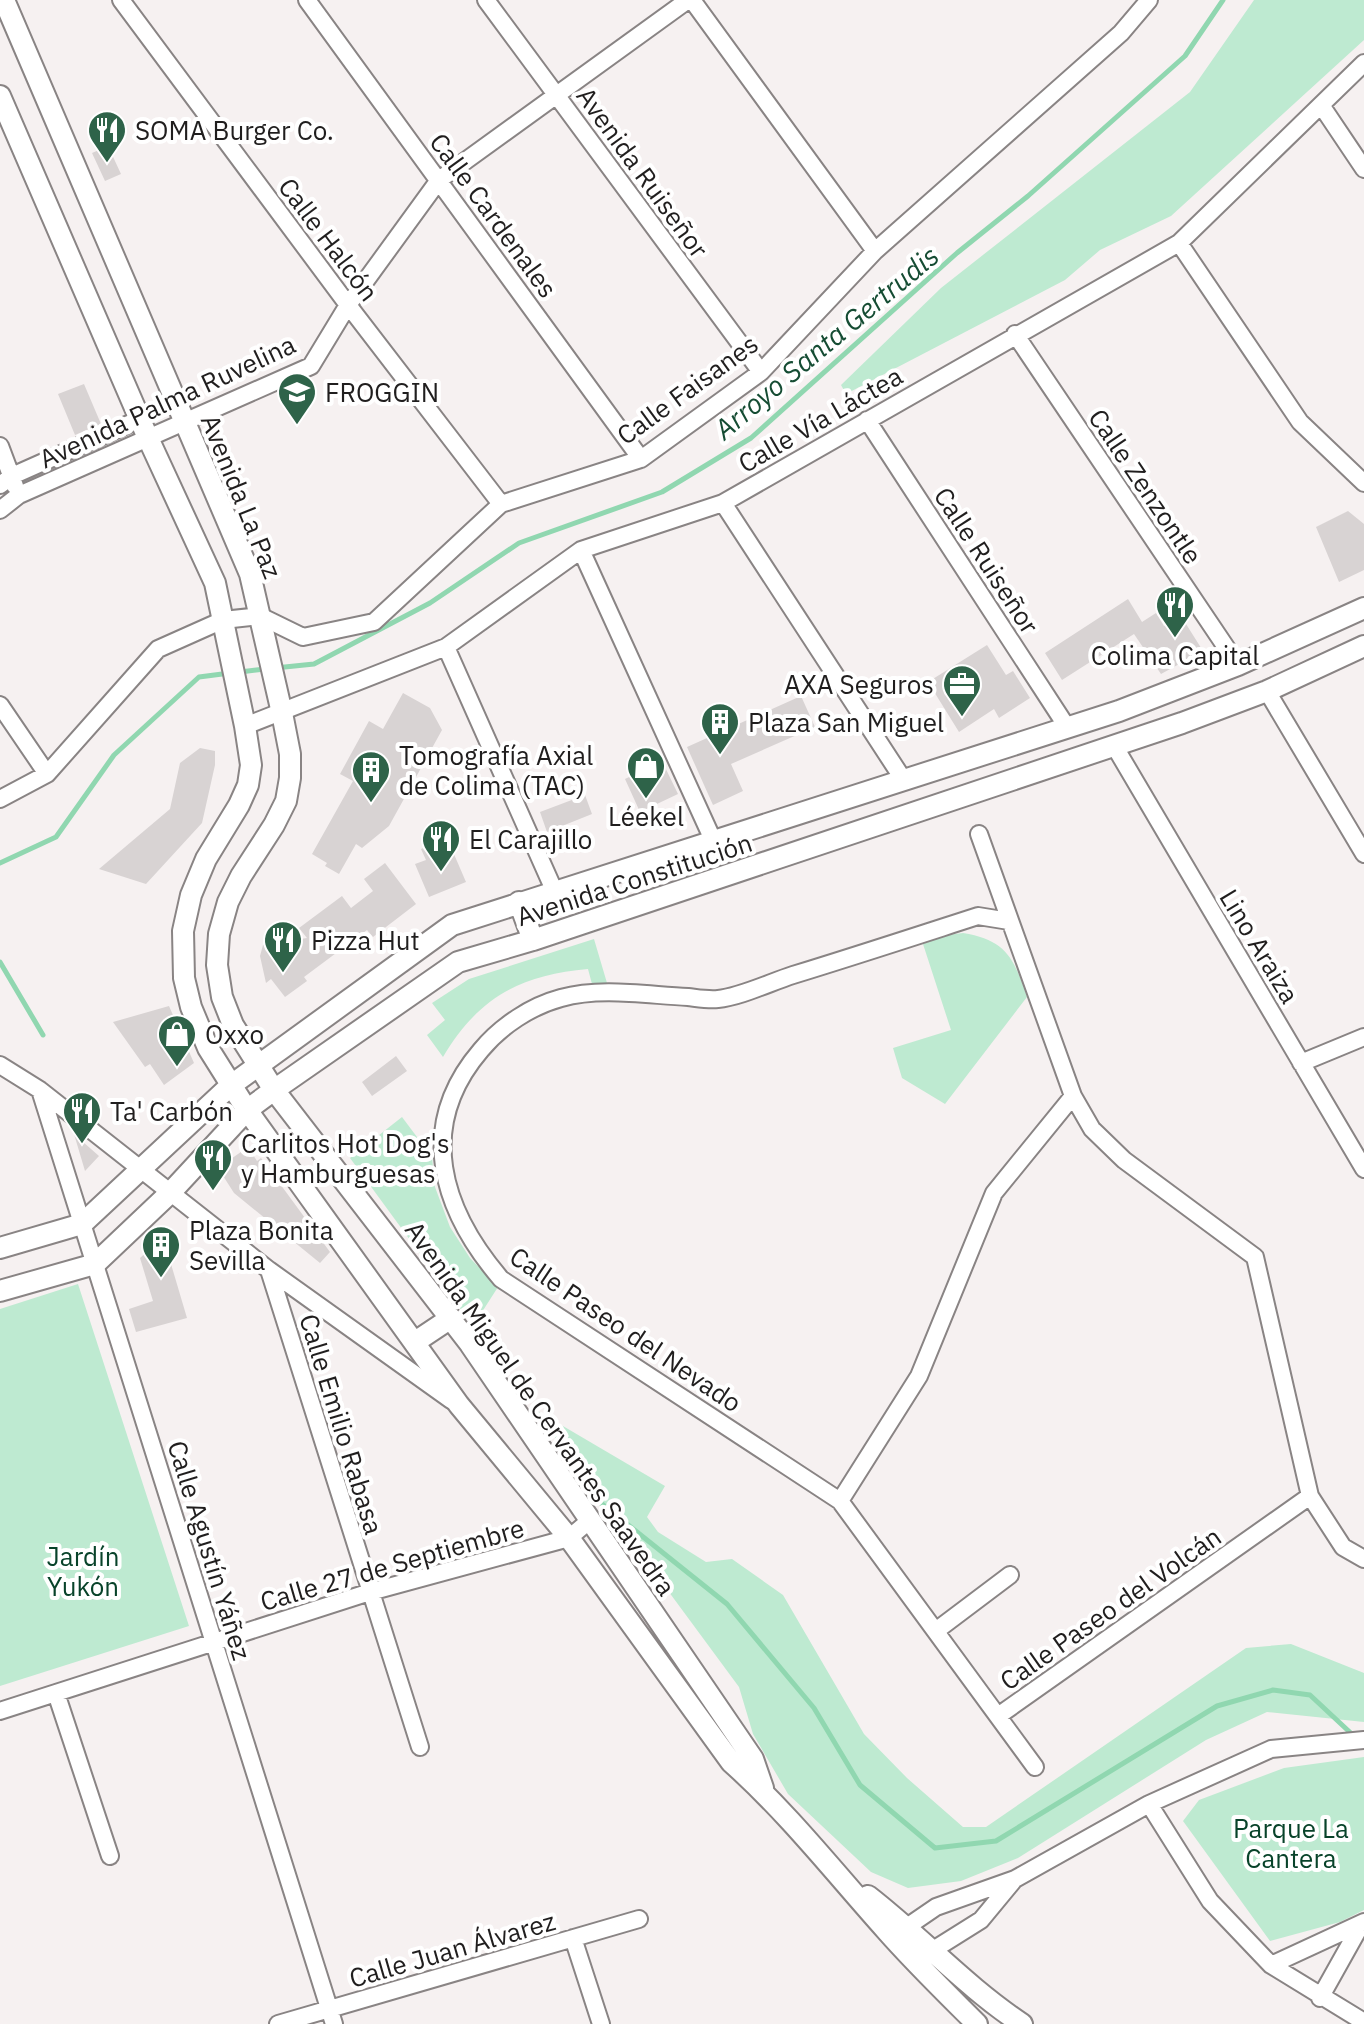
<svg xmlns="http://www.w3.org/2000/svg" width="1364" height="2024" viewBox="0 0 1364 2024" font-family="'IBM Plex Sans',sans-serif">
	<rect width="100%" height="100%" fill="#f6f1f1"/>
	<path fill="#beead1" d="M1254 0H1364V40L1171 216 1100 250 1065 280 846 394 841 385 941 288 1190 92Z
		M963 933C1006 940 1014 958 1027 997L945 1104 902 1078 893 1048 951 1030 923 944 947 935Z
		M594 939 607 983 592 984 588 969C520 975 478 998 443 1057L427 1035 445 1020 432 1003 469 979Z
		M402 1117 432 1157 435 1187 450 1227 470 1258 498 1287 473 1326 350 1158Z
		M78 1284 189 1626 0 1686V1309Z
		M534 1409 665 1486 647 1517 658 1532 706 1562 732 1559 783 1595 864 1734 907 1778 963 1827H986L1246 1648 1291 1644 1364 1673V1722L1267 1712 1206 1740 1018 1858 961 1881 908 1888 871 1872 788 1794 753 1734 739 1687Z
		M1364 1757V1910L1340 1922 1270 1941 1183 1821 1199 1800 1284 1768Z"/>
	<g fill="none" stroke-linecap="round" stroke-linejoin="round">
		<path stroke="#90d7b0" stroke-width="5" d="M275 668 314 664 430 603 519 543 662 492 751 438 957 253 1028 196 1185 56 1223 0
			M240 672 265 669
			M0 863 56 837 114 755 199 677 230 673
			M0 962 43 1035
			M582 1488 727 1604 814 1708 860 1785 935 1848 996 1841 1217 1706 1273 1690 1310 1695 1355 1737"/>
	</g>
	<path fill="#d8d3d3" d="M108 146 121 174 105 181 92 153Z
		M84 384 101 424 75 435 58 394Z
		M1348 511 1364 524V570L1339 582 1316 527Z
		M1128 599 1142 622 1156 613 1164 626 1181 616 1203 651 1161 674 1134 634 1062 680 1045 653Z
		M987 645 1006 675 1013 671 1030 698 999 718 994 709 959 732 928 682Z
		M403 693 430 708 442 730 389 826 362 848 356 844 339 874 325 866 327 863 312 854 353 781 340 774 369 721 383 729Z
		M801 696 815 727 731 764 743 791 713 805 687 747Z
		M200 748 215 751V765L202 823 146 884 99 869 170 809 180 763Z
		M662 761 678 794 640 812 625 779Z
		M585 795 592 814 547 832 540 812Z
		M447 838 466 882 429 897 415 864 426 860 421 849Z
		M385 863 416 904 373 937 367 930 304 977 307 981 285 997 271 979 266 983 260 956 263 945 307 938 299 928 342 896 351 908 373 891 364 879Z
		M169 1006 194 1063 164 1085 150 1064 145 1067 113 1022Z
		M396 1056 407 1071 372 1096 362 1082Z
		M74 1134 99 1156 85 1171Z
		M248 1147 257 1161 261 1158 330 1252 320 1263 234 1193 218 1168Z
		M163 1237 187 1318 136 1332 129 1309 153 1301 140 1258Z"/>
	<g fill="none" stroke-linecap="round" stroke-linejoin="round">
		<defs>
			<path id="minor" d="M121 0 348 305 501 504
				M307 0 641 459
				M486 0 761 372
				M692 0 875 251
				M1321 105 1364 169
				M1179 243 1300 422 1364 483
				M1015 334 1238 665
				M867 420 1067 727
				M0 446 15 486
				M0 485 12 476 140 419
				M723 503 903 779
				M0 510 19 495 311 366 348 305 439 180 688 0
				M581 550 713 840
				M446 647 554 890
				M1267 691 1364 854
				M0 705 47 774
				M245 726 446 647 581 550 723 503 1179 243 1364 63
				M1115 747 1364 1169
				M0 799 47 774 158 649 223 620 260 616 303 637 374 622 501 504 641 459 761 372 875 251 1121 33 1149 0
				M979 834 1073 1096 1092 1129 1124 1160 1255 1257 1310 1496 1343 1547 1364 1559
				M1009 921 978 916C916 936 855 956 793 975 771 982 740 997 718 999 708 1000 697 998 688 997 646 995 601 987 561 998 531 1006 501 1026 481 1050 415 1127 442 1210 501 1279L840 1501 1035 1767
				M1301 1063 1364 1037
				M0 1065 40 1090 269 1270 451 1400
				M40 1090 334 2024
				M269 1270 420 1747
				M840 1501 919 1376 994 1193 1073 1096
				M937 1630 1010 1575
				M56 1693 110 1856
				M0 1711 370 1592 569 1538 589 1521
				M998 1716 1310 1496
				M1149 1804 1210 1901 1271 1965 1364 2022
				M898 1933 936 1907 1015 1879 1149 1804 1271 1749 1364 1740
				M573 1938 601 2024
				M922 1957 981 1920 1014 1880
				M1271 1965 1364 1922
				M1320 1998 1362 1923
				M278 2024 639 1919"/>
			<path id="tertiary" d="M4 0 250 574 282 713 290 754V778L286 801 274 825 241 876 228 902 219 934 217 965 222 997 233 1025 274 1090 470 1344 753 1759 763 1788
				M0 96 148 438 215 583 245 726 251 765 248 785 239 805 206 859 191 895 183 931 184 978 191 1007 208 1048 247 1110 459 1405 569 1538 731 1762C788 1813 835 1873 886 1930 915 1963 946 1993 977 2024
				M519 902 533 940
				M0 1248 82 1224 230 1086 452 925 1119 711 1238 665 1364 608
				M0 1291 95 1264 171 1192 247 1110 274 1090 458 962 533 940 1182 723 1267 691 1364 646
				M415 1342 451 1318
				M868 1896C921 1937 966 1987 1022 2024"/>
		</defs>
		<use href="#minor" stroke="#898484" stroke-width="20"/>
		<use href="#tertiary" stroke="#898484" stroke-width="24"/>
		<use href="#minor" stroke="#fff" stroke-width="16"/>
		<use href="#tertiary" stroke="#fff" stroke-width="20"/>
	</g>
	<defs>
		<symbol id="restaurant-pin" viewBox="-11 -11 22 30"><path d="M0 17L-7.5 6A9.5 9.5 0 1 1 7.5 6Z" fill="#2e6349" stroke="#fff"/><path d="M-5-6h1v4h1v-4h1v4h1v-4h1v5L-1.5 .5V6h-2V.5L-5-1ZM5-6V6H3V1.5H1.5Q1.5-4 5-6Z" fill="#fff"/></symbol>
		<symbol id="school-pin" viewBox="-11 -11 22 30"><path d="M0 17L-7.5 6A9.5 9.5 0 1 1 7.5 6Z" fill="#2e6349" stroke="#fff"/><path d="M0-5L7-2L0 1L-7-2ZM-4 1L0 2.5L4 1V4Q0 6-4 4Z" fill="#fff"/></symbol>
		<symbol id="office-pin" viewBox="-11 -11 22 30"><path d="M0 17L-7.5 6A9.5 9.5 0 1 1 7.5 6Z" fill="#2e6349" stroke="#fff"/><path d="M-6-3h4V-5.5h4V-3h4V5H-6ZM-1-4.5V-3h2v-1.5ZM-6 0V1H6V0Z" fill="#fff"/></symbol>
		<symbol id="building-pin" viewBox="-11 -11 22 30"><path d="M0 17L-7.5 6A9.5 9.5 0 1 1 7.5 6Z" fill="#2e6349" stroke="#fff"/><path d="M-4-6H4V6H1V3H-1V6H-4ZM-2.5-4.3h1.7v1.8h-1.7ZM.8-4.3h1.7v1.8H.8ZM-2.5-1h1.7V.8h-1.7ZM.8-1h1.7V.8H.8Z" fill="#fff"/></symbol>
		<symbol id="shop-pin" viewBox="-11 -11 22 30"><path d="M0 17L-7.5 6A9.5 9.5 0 1 1 7.5 6Z" fill="#2e6349" stroke="#fff"/><path d="M-5-2.5h2.3a2.7 3.5 0 0 1 5.4 0H5L5.5 6h-11ZM-1.5-2.5h3a1.5 2.3 0 0 0-3 0Z" fill="#fff"/></symbol>
	</defs>
	<g fill-rule="evenodd">
		<use href="#restaurant-pin" x="85" y="108" width="44" height="60"/>
		<use href="#school-pin" x="275" y="370" width="44" height="60"/>
		<use href="#restaurant-pin" x="1153" y="583" width="44" height="60"/>
		<use href="#office-pin" x="940" y="662" width="44" height="60"/>
		<use href="#building-pin" x="698" y="700" width="44" height="60"/>
		<use href="#shop-pin" x="624" y="744" width="44" height="60"/>
		<use href="#building-pin" x="349" y="748" width="44" height="60"/>
		<use href="#restaurant-pin" x="419" y="817" width="44" height="60"/>
		<use href="#restaurant-pin" x="261" y="918" width="44" height="60"/>
		<use href="#shop-pin" x="155" y="1012" width="44" height="60"/>
		<use href="#restaurant-pin" x="60" y="1089" width="44" height="60"/>
		<use href="#restaurant-pin" x="191" y="1136" width="44" height="60"/>
		<use href="#building-pin" x="139" y="1223" width="44" height="60"/>
	</g>
	<g text-anchor="middle" dominant-baseline="central" stroke-width="8" stroke-linejoin="round" paint-order="stroke">
		<g font-size="26" fill="#201e1e" stroke="#fff" text-anchor="start">
			<text x="135" y="130">SOMA Burger Co.</text>
			<text x="325" y="392">FROGGIN</text>
			<text x="1175" y="655" text-anchor="middle">Colima Capital</text>
			<text x="934" y="684" text-anchor="end">AXA Seguros</text>
			<text x="748" y="722">Plaza San Miguel</text>
			<text x="399" y="755">Tomografía Axial<tspan x="399" dy="30">de Colima (TAC)</tspan></text>
			<text x="646" y="816" text-anchor="middle">Léekel</text>
			<text x="469" y="839">El Carajillo</text>
			<text x="311" y="940">Pizza Hut</text>
			<text x="205" y="1034">Oxxo</text>
			<text x="110" y="1111">Ta' Carbón</text>
			<text x="241" y="1143">Carlitos Hot Dog's<tspan x="241" dy="30">y Hamburguesas</tspan></text>
			<text x="189" y="1230">Plaza Bonita<tspan x="189" dy="30">Sevilla</tspan></text>
		</g>
		<g font-size="26" fill="#201e1e" stroke="#fff">
			<text transform="translate(643 172) rotate(54)">Avenida Ruiseñor</text>
			<text transform="translate(494 215) rotate(54)">Calle Cardenales</text>
			<text transform="translate(329 239) rotate(53)">Calle Halcón</text>
			<text transform="translate(687 389) rotate(-36)">Calle Faisanes</text>
			<text transform="translate(167 401) rotate(-25)">Avenida Palma Ruvelina</text>
			<text transform="translate(820 419) rotate(-30)">Calle Vía Láctea</text>
			<text transform="translate(1146 486) rotate(56)">Calle Zenzontle</text>
			<text transform="translate(242 496) rotate(68)">Avenida La Paz</text>
			<text transform="translate(987 560) rotate(57)">Calle Ruiseñor</text>
			<text transform="translate(634 879) rotate(-18)">Avenida Constitución</text>
			<text transform="translate(1260 946) rotate(59)">Lino Araiza</text>
			<text transform="translate(626 1329) rotate(34)">Calle Paseo del Nevado</text>
			<text transform="translate(541 1408) rotate(55)">Avenida Miguel de Cervantes Saavedra</text>
			<text transform="translate(342 1424) rotate(73)">Calle Emilio Rabasa</text>
			<text transform="translate(210 1550) rotate(73)">Calle Agustín Yáñez</text>
			<text transform="translate(392 1564) rotate(-16)">Calle 27 de Septiembre</text>
			<text transform="translate(1110 1608) rotate(-35)">Calle Paseo del Volcán</text>
			<text transform="translate(452 1949) rotate(-16)">Calle Juan Álvarez</text>
		</g>
		<g font-size="26" fill="#08432a" stroke="#fff">
			<text x="83" y="1556">Jardín<tspan x="83" dy="30">Yukón</tspan></text>
			<text x="1291" y="1828">Parque La<tspan x="1291" dy="30">Cantera</tspan></text>
		</g>
		<g font-size="28" font-style="italic" fill="#154c33" stroke="#fff">
			<text transform="translate(826 342) rotate(-40)">Arroyo Santa Gertrudis</text>
		</g>
	</g>
</svg>
